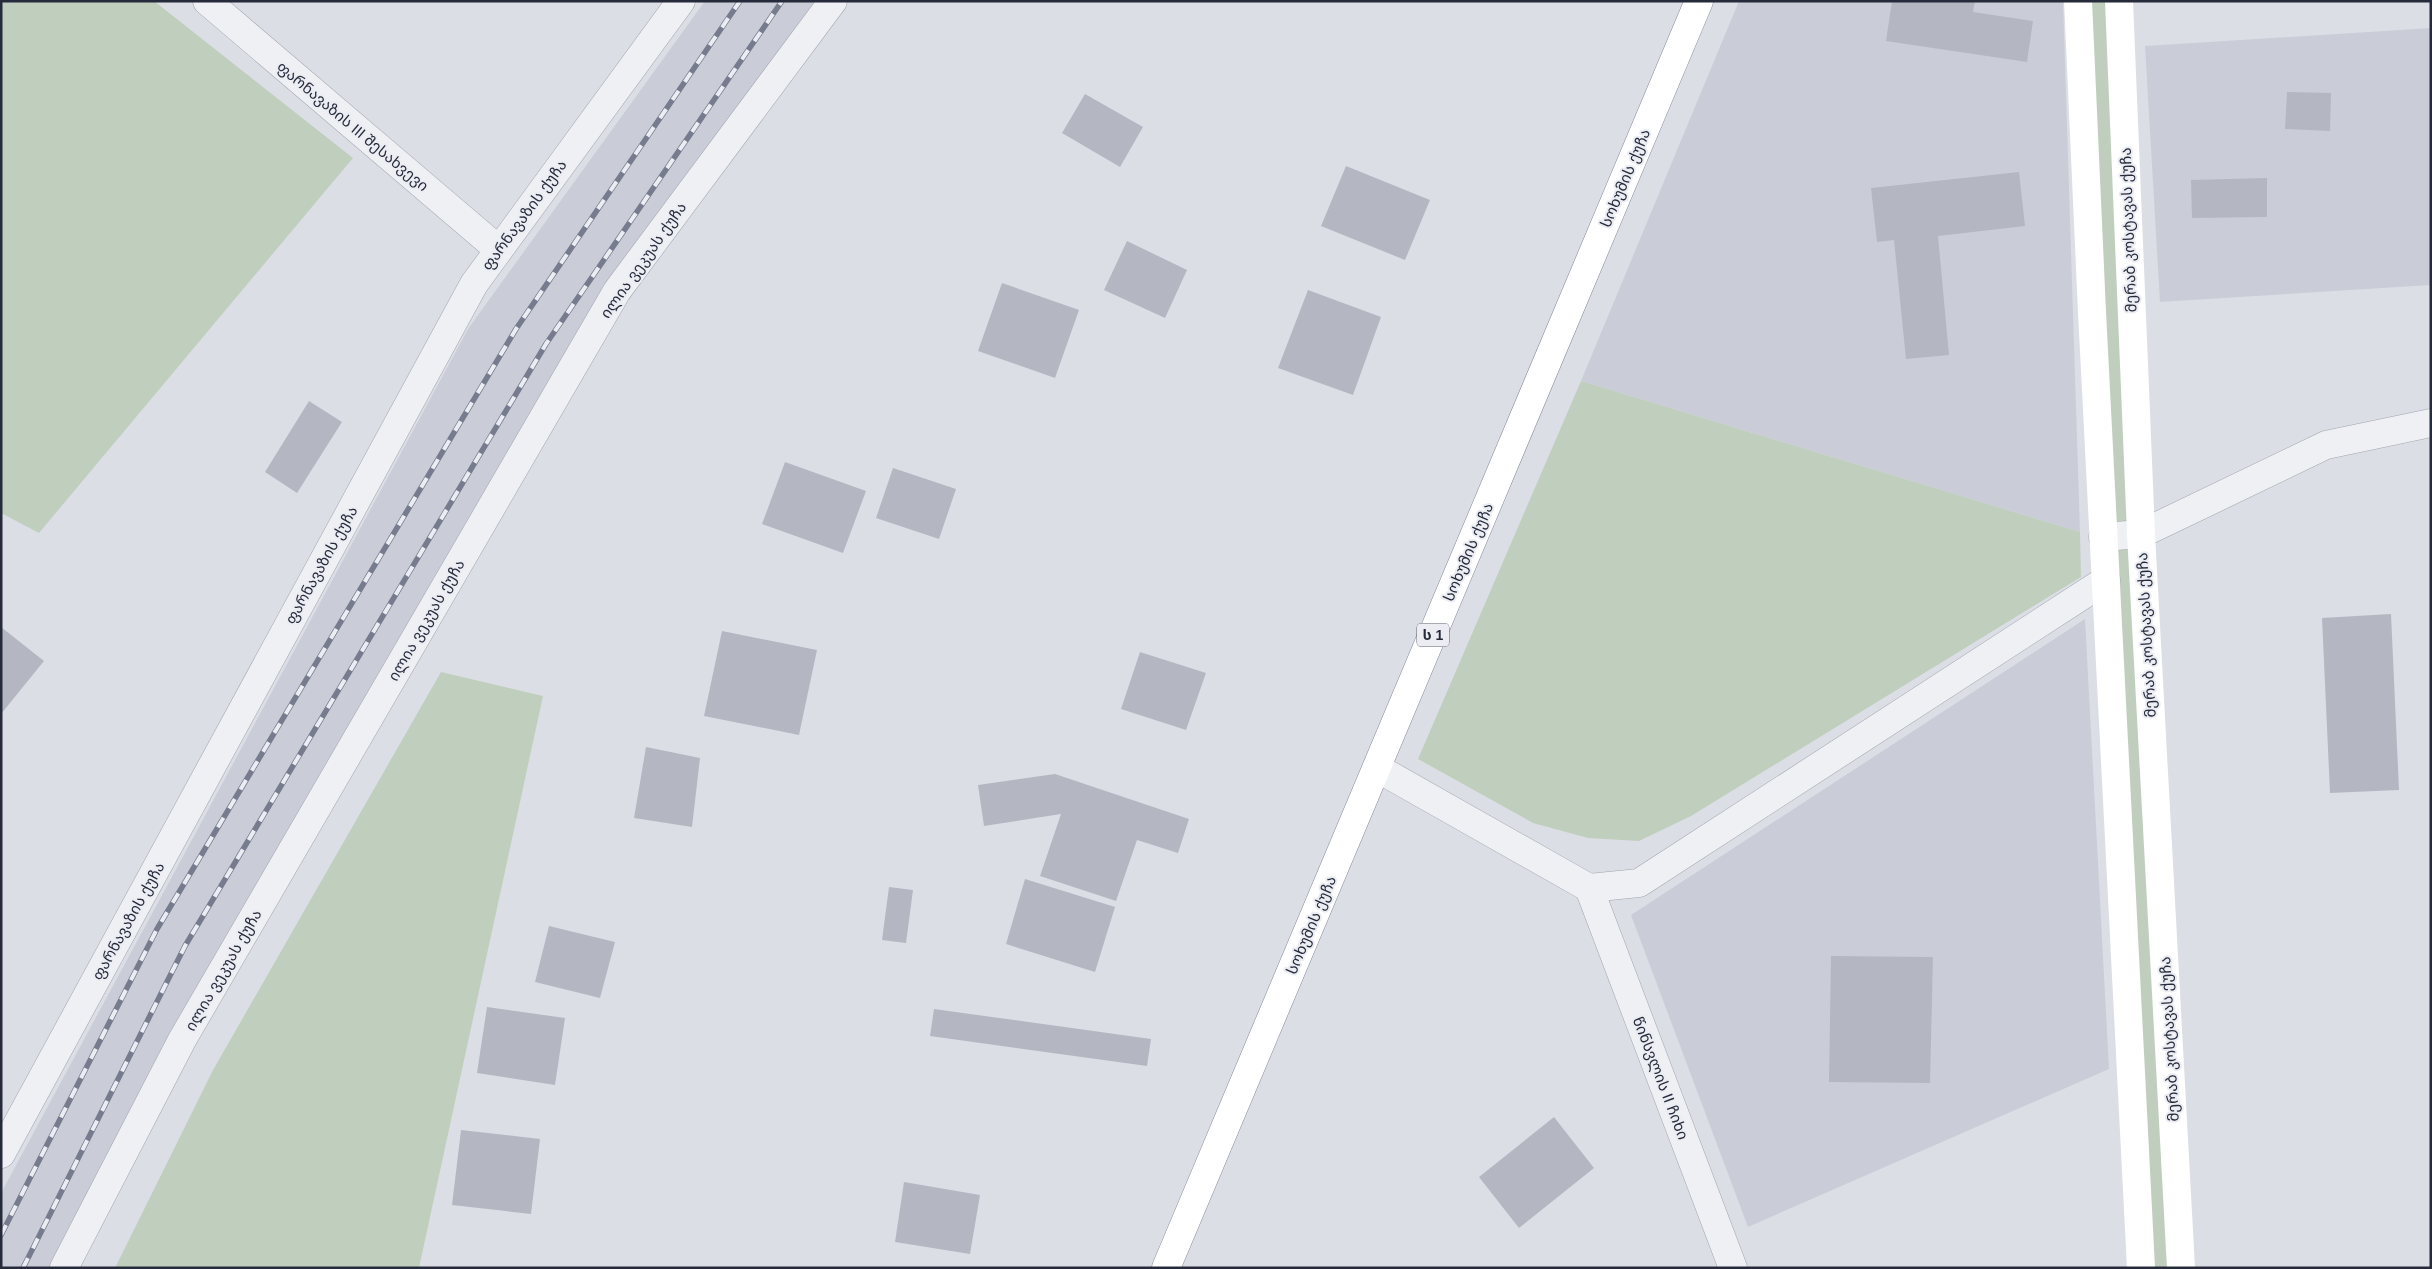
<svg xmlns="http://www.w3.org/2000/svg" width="2432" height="1269" viewBox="0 0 2432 1269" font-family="Arial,'Noto Sans Georgian',sans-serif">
	<rect width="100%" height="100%" fill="#dcdee5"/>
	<path fill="#cacdd7" d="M705 1H817L710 149 53 1268H1V1193L468 329Z
		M1739 1H2063L2080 532 1581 381Z
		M2431 28V285L2160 302 2145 46Z
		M2085 619 2109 1069 1748 1227 1631 915Z"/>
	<path fill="#c0cfbd" d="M1 1H154L353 158 39 533 1 513Z
		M2085 1H2114L2136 527 2107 529Z
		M1581 381 2080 532 2081 577 1691 816 1639 841 1588 838 1533 823 1418 759Z
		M2138 547 2176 1268H2144L2108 551Z
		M441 672 543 696 419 1268H115L213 1070Z"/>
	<path fill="#b4b7c2" d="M1892 1H1975L1973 12 2033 21 2027 62 1886 41Z
		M2287 92 2331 93 2330 131 2285 129Z
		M1085 94 1143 127 1120 167 1062 133Z
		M1346 166 1430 200 1405 260 1321 226Z
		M2019 172 2025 226 1938 236 1949 355 1906 359 1894 240 1877 242 1871 188Z
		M2267 178V217L2192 218 2191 180Z
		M1127 241 1187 270 1165 318 1104 290Z
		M1002 283 1079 310 1055 378 978 351Z
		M1308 290 1381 317 1353 395 1278 368Z
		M309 401 342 422 297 493 265 472Z
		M785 462 866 491 843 553 762 524Z
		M893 468 956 489 939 539 876 518Z
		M2391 614 2399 790 2330 793 2322 618Z
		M1 627 44 661 1 714Z
		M722 631 817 650 799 735 704 716Z
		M1140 652 1206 673 1186 730 1121 709Z
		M646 747 700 758 692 827 634 818Z
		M1055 774 1189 819 1178 853 1137 840 1116 901 1040 876 1061 814 984 826 978 785Z
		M1025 879 1115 907 1095 972 1006 944Z
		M889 887 913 890 906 943 882 940Z
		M549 926 615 942 600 998 535 982Z
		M1831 956 1933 957 1930 1083 1829 1082Z
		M487 1007 565 1018 555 1085 477 1073Z
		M934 1009 1151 1039 1147 1066 930 1036Z
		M1554 1117 1594 1168 1519 1228 1479 1177Z
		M461 1130 540 1139 531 1214 452 1205Z
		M904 1182 980 1195 970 1254 895 1242Z"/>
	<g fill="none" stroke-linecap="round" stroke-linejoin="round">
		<defs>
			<path id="street" d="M207 1 499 250
				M2103 537 2141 534 2326 445 2431 423
				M1377 768 1589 888 1639 883 2106 580
				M1589 888 1733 1268
				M1 1154 474 284 681 1
				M64 1268 182 1040 617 291 833 1"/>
			<path id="highway" d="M1166 1268 1699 1"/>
		</defs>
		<use href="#street" stroke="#a2a5af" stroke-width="29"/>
		<use href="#highway" stroke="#848a9b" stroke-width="29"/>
		<use href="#street" stroke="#eef0f4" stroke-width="28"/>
		<path stroke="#fff" stroke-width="28" d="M2078 1 2092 312 2141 1268
			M2119 1 2141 534 2181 1268"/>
		<use href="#highway" stroke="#fff" stroke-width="28"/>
		<defs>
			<path id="rail" d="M1 1235 157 929 516 329 740 1
				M23 1268 185 946 546 344 782 1"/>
		</defs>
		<use href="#rail" stroke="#767c8e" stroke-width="5.5"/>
		<use href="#rail" stroke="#ebedf3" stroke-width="4" stroke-dasharray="11" stroke-linecap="butt"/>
	</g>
	<g text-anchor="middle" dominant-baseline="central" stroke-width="4" stroke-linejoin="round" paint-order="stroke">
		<rect fill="#ebedf3" stroke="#616572" stroke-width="1" x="1417" y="623.5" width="32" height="23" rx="4"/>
		<g font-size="14" font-weight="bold" fill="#262b3b">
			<text x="1433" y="635">ს 1</text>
		</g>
		<g font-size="15" fill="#262b3b" stroke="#ebedf3">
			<text transform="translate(353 126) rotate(40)">ფარნავაზის III შესახვევი</text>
			<text transform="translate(1625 178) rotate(-67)">სოხუმის ქუჩა</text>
			<text transform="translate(524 215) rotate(-54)">ფარნავაზის ქუჩა</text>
			<text transform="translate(2128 230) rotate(-92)">მერაბ კოსტავას ქუჩა</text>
			<text transform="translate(643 260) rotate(-55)">ილია ვეკუას ქუჩა</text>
			<text transform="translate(1468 552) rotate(-67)">სოხუმის ქუჩა</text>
			<text transform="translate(321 565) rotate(-61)">ფარნავაზის ქუჩა</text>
			<text transform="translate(426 620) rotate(-60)">ილია ვეკუას ქუჩა</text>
			<text transform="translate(2146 635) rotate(-93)">მერაბ კოსტავას ქუჩა</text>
			<text transform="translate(128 921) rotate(-61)">ფარნავაზის ქუჩა</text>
			<text transform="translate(1311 925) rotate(-67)">სოხუმის ქუჩა</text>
			<text transform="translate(223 970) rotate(-60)">ილია ვეკუას ქუჩა</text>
			<text transform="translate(2169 1039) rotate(-93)">მერაბ კოსტავას ქუჩა</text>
			<text transform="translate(1661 1078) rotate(69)">წინსვლის II ჩიხი</text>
		</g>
	</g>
	<rect width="2432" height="1269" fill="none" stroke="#262b3b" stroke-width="5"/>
</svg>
